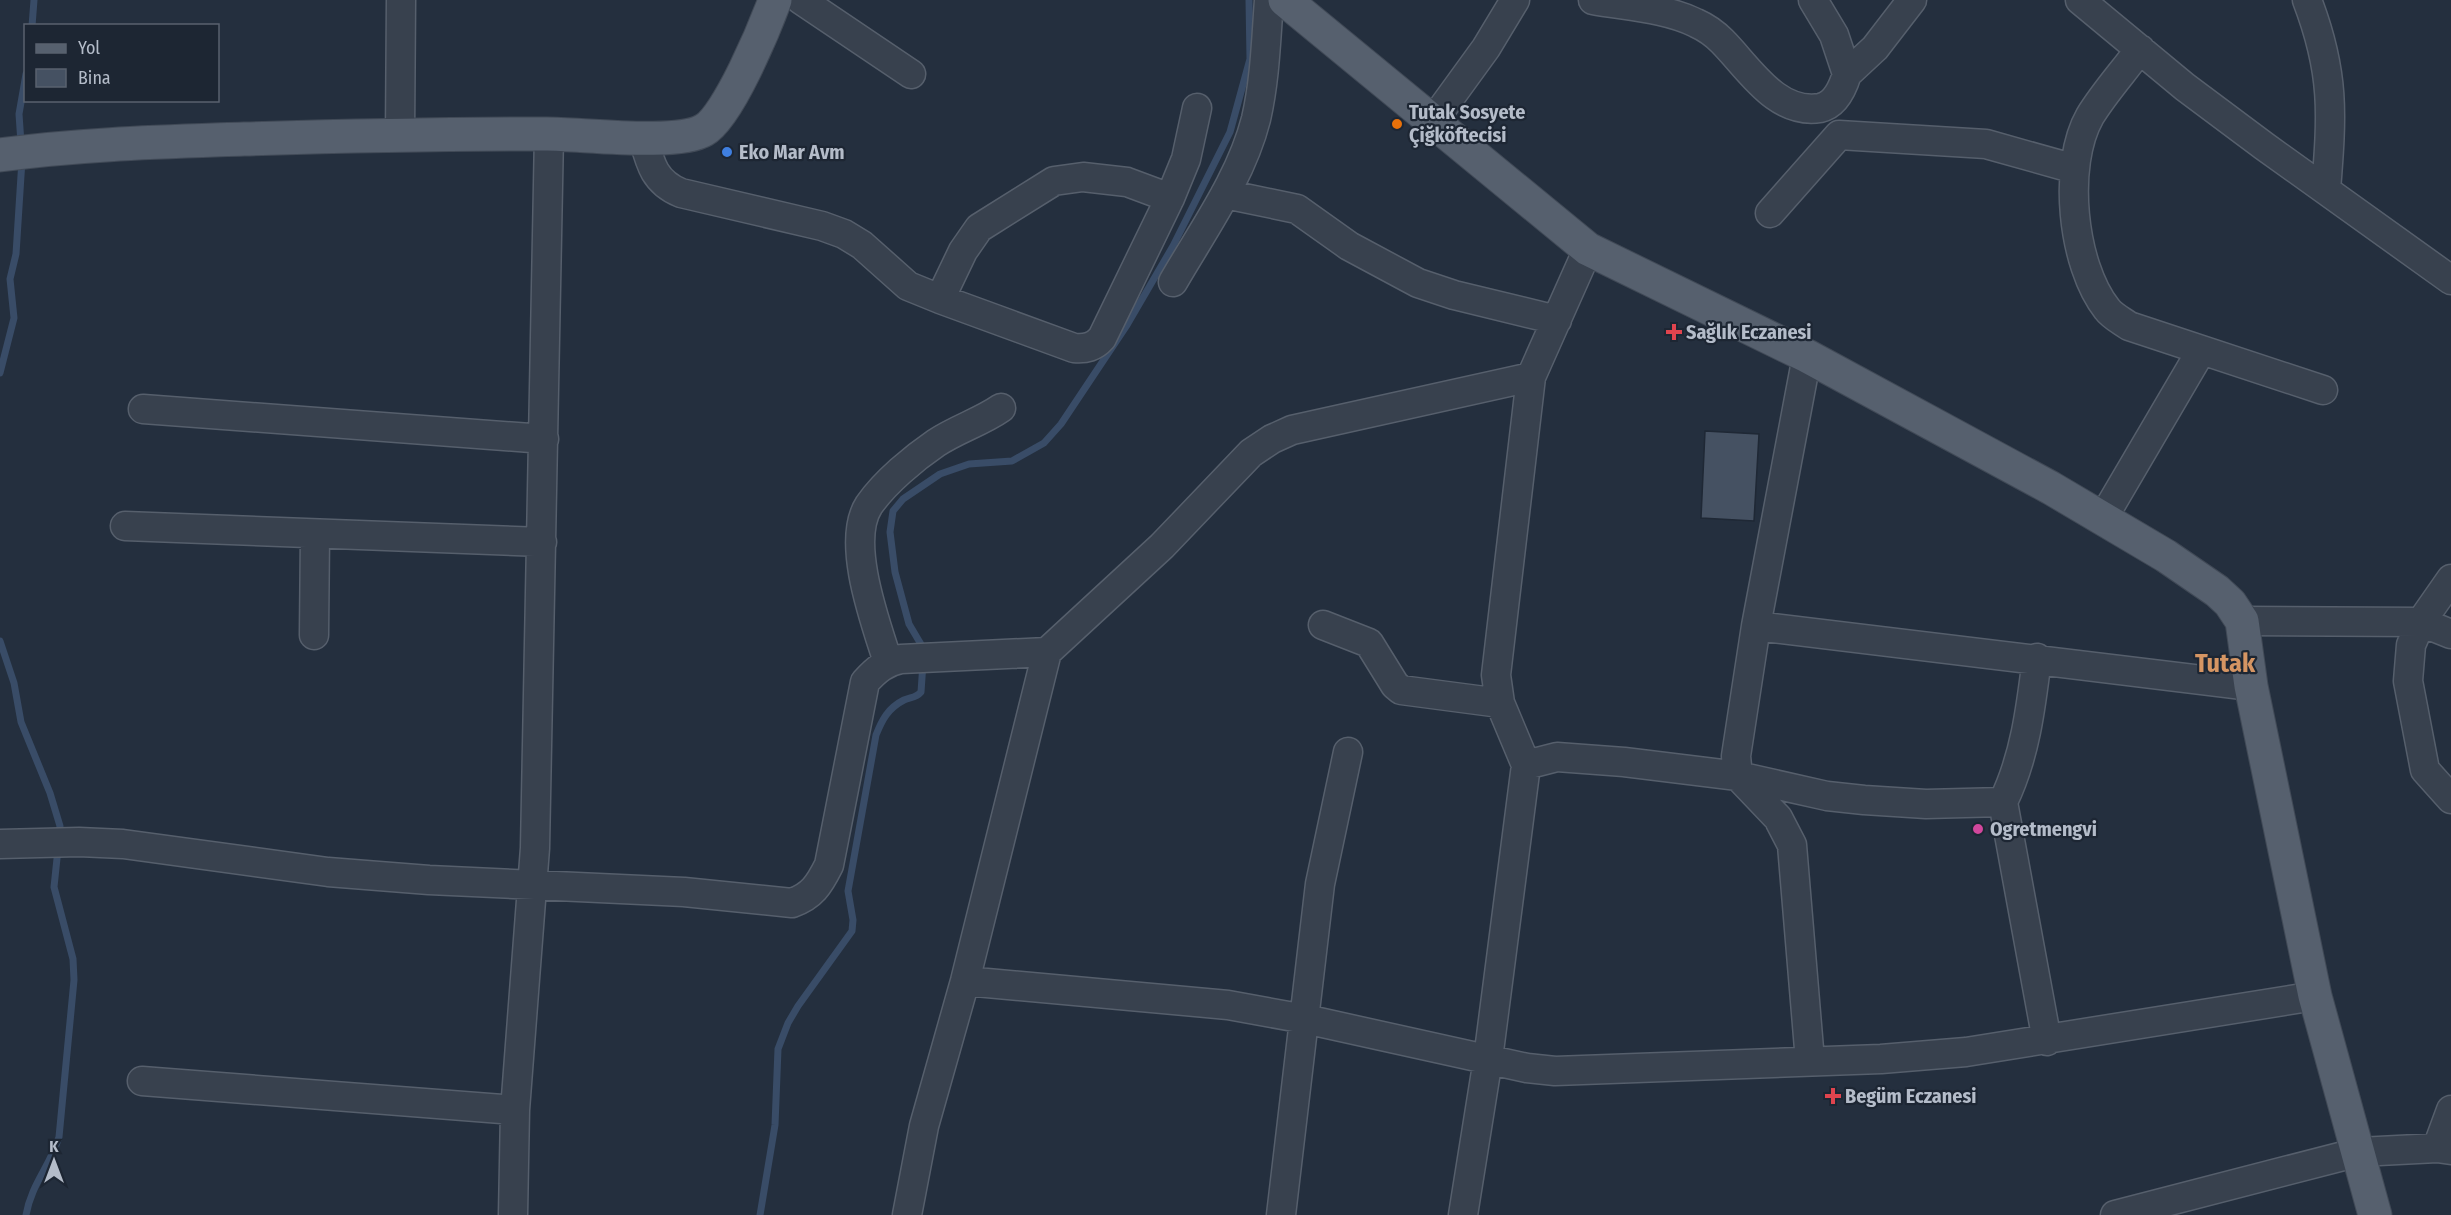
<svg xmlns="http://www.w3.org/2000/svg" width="2451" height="1215" viewBox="0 0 2451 1215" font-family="'Fira Sans Condensed',sans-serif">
	<rect width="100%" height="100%" fill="#242f3e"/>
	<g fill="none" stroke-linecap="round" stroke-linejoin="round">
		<path stroke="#394c67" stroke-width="7" d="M32 26 34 0
			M21 143 19 114 26 74
			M0 373 14 318 10 279 16 254 22 160
			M0 641 14 683 21 722 50 793 60 826 59 835
			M922 652V646L909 624 895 572 890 532 893 511 903 499 940 474 969 464 1012 461 1044 443 1061 424 1127 325 1173 246 1230 132 1250 59 1249 0
			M26 1215C31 1185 50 1166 59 1137L74 980 73 959 54 887 58 849
			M760 1215 775 1125 778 1049 788 1023 798 1006 852 931 853 920 848 891 876 735C882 720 888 708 904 700 911 697 916 698 921 692L923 663"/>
	</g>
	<path fill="#455162" stroke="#1f2835" stroke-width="1.5" d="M1705 431 1759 434 1754 521 1701 518Z"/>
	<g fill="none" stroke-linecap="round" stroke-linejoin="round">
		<defs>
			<path id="minor" d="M801 0 911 74
				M1593 0C1625 6 1666 8 1696 23 1705 27 1715 34 1722 41 1749 68 1776 115 1820 108 1835 105 1843 87 1847 74L1834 35 1813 0
				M2080 0 2185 87 2264 146 2451 280
				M2307 0C2335 73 2332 114 2326 190
				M2140 49C2124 71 2104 93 2090 116 2062 165 2072 265 2107 309 2112 316 2122 321 2129 326L2323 390
				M1847 74 1875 48 1912 0
				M1433 121 1486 48 1515 0
				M400 136 401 0
				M643 137C650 163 654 182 681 193L822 226 844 234 862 245 908 286 940 299 963 251 979 228 1054 181 1083 177 1127 182 1170 198
				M1225 194 1297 209 1349 246 1418 283 1454 295 1557 320
				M1770 213 1839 135 1986 144 2075 169
				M1173 282C1203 230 1241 178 1256 119 1265 80 1266 40 1269 0
				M940 299 1074 348C1086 349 1094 347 1102 338L1170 198 1186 159 1197 108
				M1807 356 1756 626 1736 756 1738 776 1778 818 1792 845 1810 1061
				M143 409 544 439
				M2103 518 2201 351
				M125 526 542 542
				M2242 621 2421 622 2451 579
				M1323 625 1369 643 1395 685 1401 690 1500 703
				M1756 626 2251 686
				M2451 634 2421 622 2411 645 2408 681 2425 770 2451 799
				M314 635 315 534
				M2037 658C2031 707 2025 757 2003 802L2047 1041
				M888 662C876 624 845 542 869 505 885 482 914 458 936 443 957 429 981 422 1001 408
				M1526 765 1557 757 1624 762 1738 776 1827 796 1864 800 1926 804 2003 802
				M0 844 79 842 123 844 328 872 429 880 684 892 792 903C812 896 819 885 829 865L865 682C876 670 885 662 901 659L1047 652
				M965 981 1228 1005 1305 1019 1527 1068 1555 1071 1881 1059 1966 1052 2315 996
				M142 1081 515 1110
				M2437 1148 2451 1110
				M513 1215 515 1110 535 848 549 134
				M907 1215 924 1126 965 981 1047 652 1162 546 1251 453 1272 439 1292 430 1531 377
				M1281 1215 1320 884 1348 752
				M1463 1215 1488 1059 1526 765 1500 703 1496 675 1531 377 1588 249
				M2115 1215 2359 1152 2437 1148 2451 1150"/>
			<path id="major" d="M1285 0 1588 249 1807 356 2051 488 2166 556 2217 591 2230 603 2242 621 2251 686 2315 996 2375 1215
				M0 155C81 144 162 142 244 139 345 136 446 134 547 134 582 134 678 146 704 130 728 117 765 27 775 0"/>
		</defs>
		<use href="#minor" stroke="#565f6c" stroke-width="31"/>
		<use href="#major" stroke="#414a57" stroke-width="35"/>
		<use href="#minor" stroke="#38414e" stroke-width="28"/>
		<use href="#major" stroke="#56606e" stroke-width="33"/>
	</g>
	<circle fill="#e8710a" stroke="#1d2633" stroke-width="2" cx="1397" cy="124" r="6"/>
	<circle fill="#3f7fe0" stroke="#1d2633" stroke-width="2" cx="727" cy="152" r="6"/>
	<g fill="#e0444e" stroke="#1d2633" stroke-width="2">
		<path d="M1671 323h6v6h6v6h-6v6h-6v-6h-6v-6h6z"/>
		<path d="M1830 1087h6v6h6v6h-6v6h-6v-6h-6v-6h6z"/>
	</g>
	<circle fill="#d1479c" stroke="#1d2633" stroke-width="2" cx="1978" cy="829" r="6"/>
	<g text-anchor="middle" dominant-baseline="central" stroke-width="4.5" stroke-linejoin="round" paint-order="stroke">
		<g font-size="20" font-weight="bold" fill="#b4bcc9" stroke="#1d2633" text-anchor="start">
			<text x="1409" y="112">Tutak Sosyete<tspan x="1409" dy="23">Çiğköftecisi</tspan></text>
			<text x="739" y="152">Eko Mar Avm</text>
			<text x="1686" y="332">Sağlık Eczanesi</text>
			<text x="1990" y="829">Ogretmengvi</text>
			<text x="1845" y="1096">Begüm Eczanesi</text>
		</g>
		<g font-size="26" font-weight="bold" fill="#d59563" stroke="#1d2633">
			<text x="2225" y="663">Tutak</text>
		</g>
	</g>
	<rect x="24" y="24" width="195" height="78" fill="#1d2633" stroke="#59626f" stroke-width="1.5"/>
	<rect x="36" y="44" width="30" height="9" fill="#56606e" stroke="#59626f" stroke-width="1.5"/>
	<text x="78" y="54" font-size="18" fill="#b4bcc9">Yol</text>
	<rect x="36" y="69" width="30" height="18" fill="#455162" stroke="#59626f" stroke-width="1.5"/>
	<text x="78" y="84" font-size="18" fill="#b4bcc9">Bina</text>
	<g transform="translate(54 1161)" stroke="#1d2633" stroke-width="4.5" paint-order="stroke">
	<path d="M0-4.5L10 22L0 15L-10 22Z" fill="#b4bcc9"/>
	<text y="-9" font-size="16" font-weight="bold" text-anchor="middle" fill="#b4bcc9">K</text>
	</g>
</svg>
